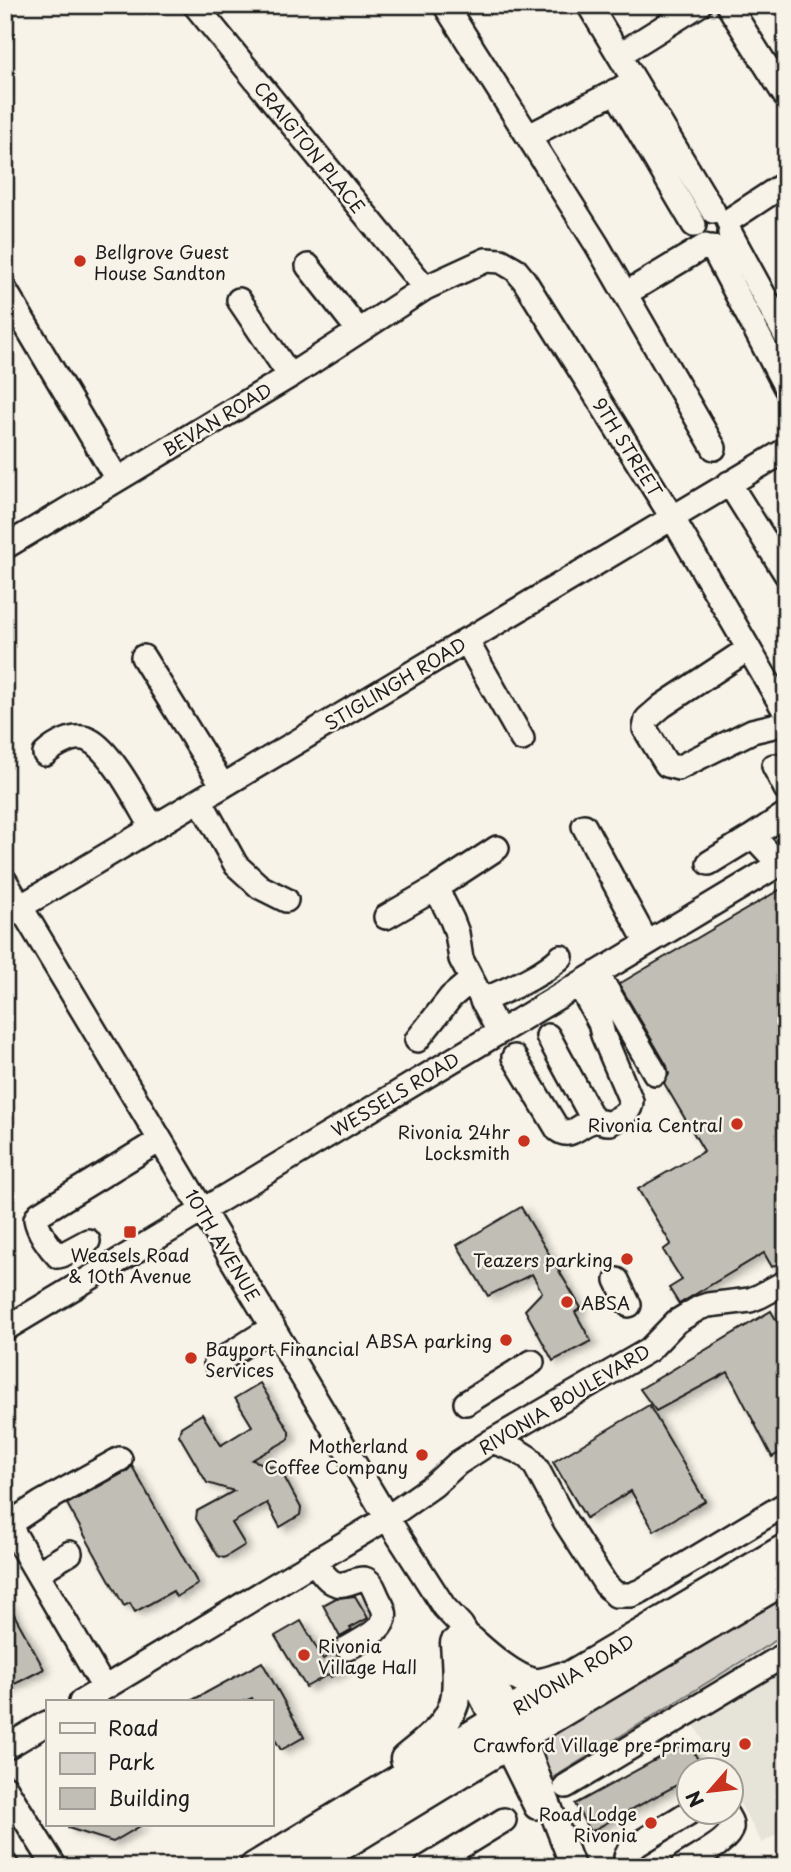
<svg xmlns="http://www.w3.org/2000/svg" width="791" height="1872" viewBox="0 0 791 1872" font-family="'Playpen Sans',sans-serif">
	<defs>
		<filter id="shadow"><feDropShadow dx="6" dy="3.5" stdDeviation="3.5" flood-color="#0004"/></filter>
	</defs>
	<rect width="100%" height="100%" fill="#f7f3e8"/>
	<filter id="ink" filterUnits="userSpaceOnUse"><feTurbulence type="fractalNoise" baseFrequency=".0143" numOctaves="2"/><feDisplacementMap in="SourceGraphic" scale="14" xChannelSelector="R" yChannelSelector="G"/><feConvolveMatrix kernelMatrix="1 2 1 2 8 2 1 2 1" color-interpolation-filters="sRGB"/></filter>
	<g filter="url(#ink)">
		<path fill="#e6e3d9" d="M786 1661V1829L762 1843 732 1790V1770H720L690 1718Z"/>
		<path fill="#d7d3cb" stroke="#7a7874" stroke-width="2" d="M786 1596V1634L551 1779 540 1741Z"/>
		<path fill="#c0beb5" stroke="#1c1c1c" stroke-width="2" filter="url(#shadow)" d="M786 886V1259L772 1267 764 1253 679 1304 669 1288 682 1280 663 1250 671 1244 638 1189 704 1151 664 1083 669 1074 667 1066 619 984Z
			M521 1207 581 1308 575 1312 591 1341 553 1361 525 1310 542 1292 532 1274 488 1296 457 1245Z
			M771 1311 786 1337V1449L772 1457 728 1372 656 1411 640 1389Z
			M260 1383 289 1431V1439L252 1460 280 1469 301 1508 300 1515 280 1527 267 1503 232 1523 245 1545 224 1558 218 1556 196 1519 197 1511 234 1491 207 1483 179 1435 181 1427 202 1414 221 1445 252 1426 235 1398Z
			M649 1405 705 1501 654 1531 631 1491 586 1518 553 1462Z
			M132 1466 198 1584 176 1597 173 1591 135 1612 130 1603 124 1606 67 1504 127 1471Z
			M355 1596 368 1618 350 1628 352 1630 340 1637 323 1605 336 1598Z
			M5 1598 44 1669 5 1689Z
			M301 1621 323 1659 335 1652 346 1668 331 1677 329 1674 306 1687 275 1636Z
			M262 1662 304 1737 281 1750 271 1733V1702H254L252 1698 243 1702H189Z
			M688 1742 704 1770H690V1778L590 1832 575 1804Z
			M69 1825H142L113 1842 68 1828Z"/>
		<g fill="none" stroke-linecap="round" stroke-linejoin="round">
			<defs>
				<path id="minor" d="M195 5 425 288
					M445 5 597 245 714 448
					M589 5 713 211
					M728 5 786 97
					M619 55 699 5
					M615 91 694 225
					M529 136 628 85
					M728 221 786 183
					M730 233 786 336
					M712 247 786 388
					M308 266 359 331
					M5 290 117 479
					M625 294 705 246
					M239 300 290 376
					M729 483 786 574
					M5 547 290 376 425 288 486 260 501 261 515 269 524 280 672 517 786 713
					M466 640 522 739
					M748 649 662 706 647 719 645 729 667 765 678 768 752 731 786 723
					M143 657 223 786
					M45 754C55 745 75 733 89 740 112 751 139 805 153 828
					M774 766 786 789
					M200 800 236 865 260 887 286 900
					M584 826 647 943
					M709 863 753 836
					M779 864 753 836 786 814
					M5 881 387 1518 444 1607 461 1625 470 1640 522 1735 573 1867
					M436 888 452 920 457 933 461 959 499 1032
					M5 916 786 450
					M386 917 436 888 497 848
					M597 973 655 1073
					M482 1001C509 988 539 978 561 957
					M548 1036 594 1121
					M417 1040 451 997 471 980
					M514 1057 558 1130C571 1140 580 1123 594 1121 599 1120 605 1124 610 1123 620 1117 631 1113 631 1101L603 1035 600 1023 579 984
					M88 1241 62 1255 58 1256C49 1247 38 1231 36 1219L39 1214 160 1140
					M617 1280 629 1305
					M5 1329 786 860
					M216 1363 273 1327
					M466 1403 532 1362
					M492 1441 518 1451 529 1458 536 1467 565 1521 606 1585 616 1595H631L641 1591 786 1504
					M5 1518 104 1688
					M9 1524 41 1503 120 1459
					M314 1562C324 1574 331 1589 348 1583 353 1582 359 1578 364 1579 372 1581 374 1590 377 1596 379 1601 383 1606 384 1611 389 1629 359 1641 348 1648
					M37 1573 70 1553
					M460 1653 536 1807
					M81 1702 387 1518 434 1485 458 1463 492 1441 649 1350 676 1322 699 1308 708 1305 750 1300 760 1296 786 1282
					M5 1748 47 1723
					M566 1786 786 1654
					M5 1787 55 1867
					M5 1864 7 1867
					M427 1867 504 1820
					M630 1867 626 1857 630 1849 690 1812
					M682 1867C693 1859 729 1842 731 1828 732 1822 728 1818 725 1812"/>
				<path id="major" d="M470 1640C487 1655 512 1678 534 1683 543 1684 553 1680 561 1677
					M405 1759C427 1741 453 1723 456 1694 458 1677 456 1659 455 1643
					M254 1867 571 1675 786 1548
					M307 1867 507 1745 786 1579"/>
			</defs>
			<use href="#minor" stroke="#1c1c1c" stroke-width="28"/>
			<use href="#major" stroke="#1c1c1c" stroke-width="33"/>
			<use href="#minor" stroke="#f7f3e8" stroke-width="23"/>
			<use href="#major" stroke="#f7f3e8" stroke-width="28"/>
		</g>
	</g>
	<g fill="#c8321e" stroke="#f7f3e8" stroke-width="2.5">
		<circle cx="80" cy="261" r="7"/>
		<circle cx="737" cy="1124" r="7"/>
		<circle cx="524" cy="1141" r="7"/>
		<rect x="123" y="1225" width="14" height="14" rx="3.5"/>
		<circle cx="627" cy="1259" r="7"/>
		<circle cx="567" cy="1302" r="7"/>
		<circle cx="506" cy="1340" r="7"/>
		<circle cx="191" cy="1358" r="7"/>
		<circle cx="422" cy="1455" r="7"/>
		<circle cx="304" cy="1655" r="7"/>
		<circle cx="745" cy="1744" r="7"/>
		<circle cx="651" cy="1823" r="7"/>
	</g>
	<g text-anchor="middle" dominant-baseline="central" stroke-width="5" stroke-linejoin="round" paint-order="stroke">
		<g font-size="18" fill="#1c1c1c" stroke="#f7f3e8">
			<text transform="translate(310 147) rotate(51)">CRAIGTON PLACE</text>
			<text transform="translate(217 419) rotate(-31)">BEVAN ROAD</text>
			<text transform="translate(628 447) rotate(58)">9TH STREET</text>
			<text transform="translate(395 683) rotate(-31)">STIGLINGH ROAD</text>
			<text transform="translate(395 1094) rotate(-31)">WESSELS ROAD</text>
			<text transform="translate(223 1245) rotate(59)">10TH AVENUE</text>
			<text transform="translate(564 1399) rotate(-31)">RIVONIA BOULEVARD</text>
			<text transform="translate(573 1674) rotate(-31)">RIVONIA ROAD</text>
		</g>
		<g font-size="18" fill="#1c1c1c" stroke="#f7f3e8" text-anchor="end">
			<text x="94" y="251" text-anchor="start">Bellgrove Guest<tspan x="94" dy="21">House Sandton</tspan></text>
			<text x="723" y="1124">Rivonia Central</text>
			<text x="510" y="1131">Rivonia 24hr<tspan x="510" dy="21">Locksmith</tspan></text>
			<text x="130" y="1254" text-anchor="middle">Weasels Road<tspan x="130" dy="21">&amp; 10th Avenue</tspan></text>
			<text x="613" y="1259">Teazers parking</text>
			<text x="581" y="1302" text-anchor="start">ABSA</text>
			<text x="492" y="1340">ABSA parking</text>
			<text x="205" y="1348" text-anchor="start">Bayport Financial<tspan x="205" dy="21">Services</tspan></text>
			<text x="408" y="1445">Motherland<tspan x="408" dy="21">Coffee Company</tspan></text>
			<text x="318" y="1645" text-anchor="start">Rivonia<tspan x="318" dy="21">Village Hall</tspan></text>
			<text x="731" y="1744">Crawford Village pre-primary</text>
			<text x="637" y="1813">Road Lodge<tspan x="637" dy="21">Rivonia</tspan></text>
		</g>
	</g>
	<rect width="791" height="1872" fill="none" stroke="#f7f3e8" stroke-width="28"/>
	<rect x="14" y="14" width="763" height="1844" fill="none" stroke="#1c1c1c" stroke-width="2.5" filter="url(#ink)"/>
	<rect x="46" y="1700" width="228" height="126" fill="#f7f3e8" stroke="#9f9d96" stroke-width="2"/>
	<rect x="60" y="1723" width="35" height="10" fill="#f7f3e8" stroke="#9f9d96" stroke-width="2"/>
	<text x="108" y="1736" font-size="21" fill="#1c1c1c">Road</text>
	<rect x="60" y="1753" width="35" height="21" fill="#d7d3cb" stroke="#9f9d96" stroke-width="2"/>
	<text x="108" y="1770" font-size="21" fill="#1c1c1c">Park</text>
	<rect x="60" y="1788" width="35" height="21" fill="#c0beb5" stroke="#9f9d96" stroke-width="2"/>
	<text x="108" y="1806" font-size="21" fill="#1c1c1c">Building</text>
	<g transform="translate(710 1791) rotate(242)"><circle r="33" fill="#f7f3e8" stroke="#9f9d96" stroke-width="2"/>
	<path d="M0-5L12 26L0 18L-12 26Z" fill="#c8321e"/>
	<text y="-10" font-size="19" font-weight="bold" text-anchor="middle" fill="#1c1c1c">N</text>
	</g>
</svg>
